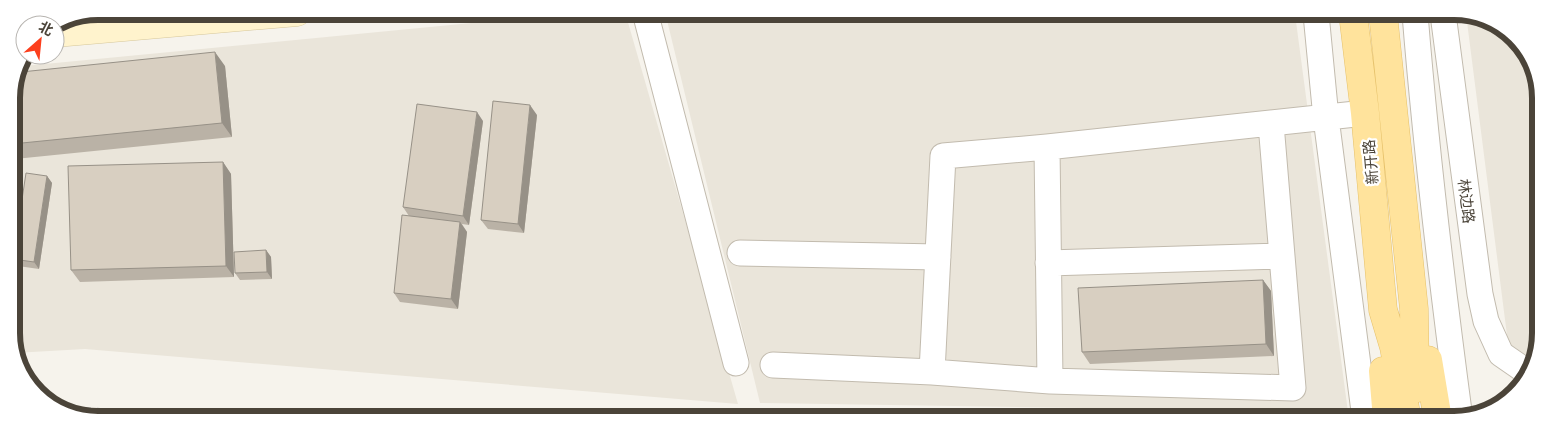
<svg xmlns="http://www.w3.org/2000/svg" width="1552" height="431" viewBox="0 0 1552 431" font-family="'Golos Text','Noto Sans SC',sans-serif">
	<rect width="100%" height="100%" fill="#f6f3ec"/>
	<path fill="#eae5da" d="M586 12H625L738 404 85 349 14 353 13 350 11 93 24 66Z
		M665 12 1295 14 1348 412 760 403Z
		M1466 14H1476L1519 41 1539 82 1538 355 1514 390Z"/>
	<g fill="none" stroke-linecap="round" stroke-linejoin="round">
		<defs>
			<path id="minor" d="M645 12 736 363
				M1316 14 1326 118 1365 419
				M1415 14C1426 150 1442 284 1460 419
				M1443 14 1480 294 1486 321 1501 354 1527 372
				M1047 147 1050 381 1293 388 1271 124
				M740 253 938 257
				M1048 263 1282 256
				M773 365 932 372 943 156 1047 147 1365 113
				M932 372 1050 381"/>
			<path id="secondary" d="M55 33 297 12"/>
			<path id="primary" d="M1353 14 1365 113 1383 310 1394 347 1407 419
				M1383 14 1414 309 1415 372 1417 388
				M1428 360 1438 420
				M1383 371 1387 419"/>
		</defs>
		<use href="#minor" stroke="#c2bbae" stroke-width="27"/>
		<use href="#secondary" stroke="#d6c79b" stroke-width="29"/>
		<use href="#primary" stroke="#e6c16a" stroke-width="29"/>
		<use href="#minor" stroke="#fff" stroke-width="25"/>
		<use href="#secondary" stroke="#fff3cd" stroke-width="28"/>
		<use href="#primary" stroke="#ffe39c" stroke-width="28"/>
		<path stroke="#9a9a9a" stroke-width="4" stroke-dasharray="6 6" stroke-linecap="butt" d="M61 408 235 417"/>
	</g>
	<path fill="#bab2a6" d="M225 66 232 137 15 159 12 154 11 93Z
		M537 115 524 233 488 229 481 220Z
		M483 121 469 225 462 224 467 232 458 309 400 302 394 293 409 216 403 207Z
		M223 162 231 174 234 277 80 282 71 270Z
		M47 176 52 183 39 269 18 266 13 259Z
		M266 250 271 257 272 279 240 280 235 273Z
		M1263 280 1271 291 1274 356 1090 364 1082 352Z"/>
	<path fill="#979187" d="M215 52 225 66 232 137 222 123Z
		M530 105 537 115 524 233 518 224Z
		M477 112 483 121 469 225 463 216Z
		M223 162 231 174 234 277 226 266Z
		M47 176 52 183 39 269 34 262Z
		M460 222 467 232 458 309 451 299Z
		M266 250 271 257 272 279 267 272Z
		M1263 280 1271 291 1274 356 1266 344Z"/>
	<path fill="#d8cfc1" stroke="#979187" d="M215 52 222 123 12 144 11 93 21 72Z
		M493 101 530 105 518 224 481 220Z
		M417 104 477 112 463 216 403 207Z
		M223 162 226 266 71 270 68 166Z
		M26 173 47 176 34 262 13 259Z
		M402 215 460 222 451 299 394 293Z
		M266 250 267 272 235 273 234 252Z
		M1263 280 1266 344 1082 352 1078 288Z"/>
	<g text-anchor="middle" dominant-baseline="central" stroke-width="4.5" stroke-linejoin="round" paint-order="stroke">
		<g font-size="15" fill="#4b4439" stroke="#fff">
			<text transform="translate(1370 162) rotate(-95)">新开路</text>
			<text transform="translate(1467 201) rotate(83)">林边路</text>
		</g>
	</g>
	<path d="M0 0H1552V431H0ZM98 20H1454A78 78 0 0 1 1532 98V333A78 78 0 0 1 1454 411H98A78 78 0 0 1 20 333V98A78 78 0 0 1 98 20Z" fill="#fff" fill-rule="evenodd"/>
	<path fill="none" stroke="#4b4439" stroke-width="6" d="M98 20H1454A78 78 0 0 1 1532 98V333A78 78 0 0 1 1454 411H98A78 78 0 0 1 20 333V98A78 78 0 0 1 98 20Z"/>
	<g transform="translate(40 40) rotate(27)"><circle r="24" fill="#ffffff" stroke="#b7b4b0"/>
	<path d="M0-4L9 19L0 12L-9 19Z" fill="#fc3f1d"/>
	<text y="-8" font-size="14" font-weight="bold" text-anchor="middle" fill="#4b4439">北</text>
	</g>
</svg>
